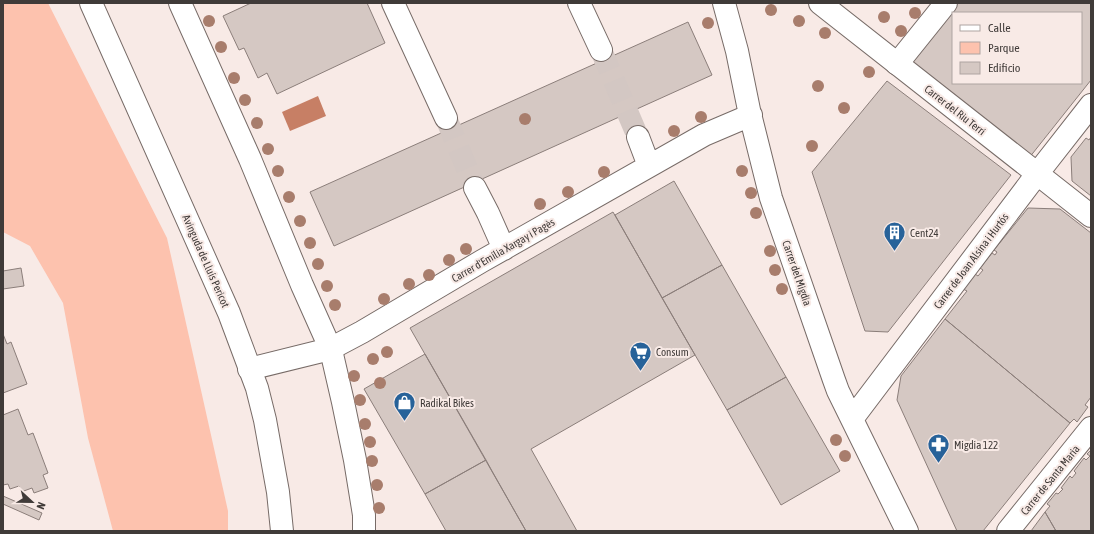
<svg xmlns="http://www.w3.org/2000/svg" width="1094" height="534" viewBox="0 0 1094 534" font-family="'Asap Condensed',sans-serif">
	<rect width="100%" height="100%" fill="#f8eae6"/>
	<path fill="#fdc2ae" d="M3 3H48L167 238 228 511V531H113L88 438 63 303 30 246 3 232Z"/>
	<path fill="#c77f65" d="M318 96 326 116 290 131 282 112Z"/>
	<path fill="#d5c8c3" stroke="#8b7e7a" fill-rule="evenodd" d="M251 3H367L385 43 277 94 267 73 258 78 244 48 239 50 223 16Z
		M953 3H1091V80L1029 158 906 60ZM953 13H1081V83H953Z
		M688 22 712 75 334 246 310 192Z
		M887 81 1011 175 888 332 865 331 812 172Z
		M1091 137V196L1072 181 1071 157 1086 138 1089 140Z
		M674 181 722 265 662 298 615 215Z
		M1028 208 1060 209 1091 233V397L1085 405 1088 407 1077 422 1074 419 1070 423 945 319 967 291 963 289 975 274 978 276 983 270 980 268 992 253 995 255 997 252 994 250Z
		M613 212 695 355 531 449 577 531H526L410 328Z
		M722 265 786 377 727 410 662 298Z
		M21 268 24 286 3 289V271Z
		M945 319 1070 423 983 531H957L897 400 901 376Z
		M3 334 7 344 11 342 27 384 3 393Z
		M425 354 486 460 425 494 364 389Z
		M786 377 840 471 781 505 727 410Z
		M18 409 28 435 33 433 48 473 43 475 48 488 34 493 32 488 21 492 19 486 10 489 8 484 3 485V415Z
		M1091 450V531H1056L1045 512 1050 506 1047 504 1056 493 1058 494 1063 489 1061 488 1070 476 1072 478 1076 473 1074 471 1084 458 1086 460 1090 456 1087 454Z
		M486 460 492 471 526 531H446L425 494Z
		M3 496 42 513 39 520 3 504Z
		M1045 512 1056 531H1031Z"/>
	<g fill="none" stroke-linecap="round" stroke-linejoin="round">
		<path stroke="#d3c7c3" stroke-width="22" stroke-dasharray="22 11" stroke-linecap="butt" d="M601 50 638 137
			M446 118 475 188"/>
		<defs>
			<path id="pedestrian" d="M897 64 946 3"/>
			<path id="minor" d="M393 3 446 118
				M579 3 601 50
				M724 3 737 51 749 110 771 198 834 380 838 391 907 531
				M820 3 1091 216
				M638 137 649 166
				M475 188 488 213 504 249
				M249 369 330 349 362 332 482 261 704 135 751 115
				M852 419 1037 174 1091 105
				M1008 531 1091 428"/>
			<path id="tertiary" d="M91 3 229 313 257 388 265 420 278 492 282 531
				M180 3 250 159 302 285 331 350 343 402 355 460 364 515V531"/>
		</defs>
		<use href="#pedestrian" stroke="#776b67" stroke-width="24"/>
		<use href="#minor" stroke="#776b67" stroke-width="24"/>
		<use href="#tertiary" stroke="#776b67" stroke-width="24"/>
		<use href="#pedestrian" stroke="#fff" stroke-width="22"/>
		<use href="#minor" stroke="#fff" stroke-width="22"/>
		<use href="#tertiary" stroke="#fff" stroke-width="22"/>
	</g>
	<g fill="#a87d6c">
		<circle cx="771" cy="10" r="6"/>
		<circle cx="915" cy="13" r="6"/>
		<circle cx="884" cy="17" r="6"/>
		<circle cx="209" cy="21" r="6"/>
		<circle cx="799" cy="21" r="6"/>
		<circle cx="708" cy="23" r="6"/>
		<circle cx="901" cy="31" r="6"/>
		<circle cx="825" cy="33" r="6"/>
		<circle cx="221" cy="47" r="6"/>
		<circle cx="869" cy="72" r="6"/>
		<circle cx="234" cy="78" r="6"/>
		<circle cx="818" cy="86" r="6"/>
		<circle cx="245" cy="100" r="6"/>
		<circle cx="844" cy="108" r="6"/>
		<circle cx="701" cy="117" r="6"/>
		<circle cx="525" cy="119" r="6"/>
		<circle cx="257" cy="123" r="6"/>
		<circle cx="674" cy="131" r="6"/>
		<circle cx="812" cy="146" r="6"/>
		<circle cx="268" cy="149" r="6"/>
		<circle cx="278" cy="171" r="6"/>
		<circle cx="742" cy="171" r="6"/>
		<circle cx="604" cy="172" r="6"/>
		<circle cx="568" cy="192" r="6"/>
		<circle cx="751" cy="193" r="6"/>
		<circle cx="289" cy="197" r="6"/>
		<circle cx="540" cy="204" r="6"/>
		<circle cx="756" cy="213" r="6"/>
		<circle cx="300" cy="221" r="6"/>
		<circle cx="310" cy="243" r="6"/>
		<circle cx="466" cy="249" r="6"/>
		<circle cx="770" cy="251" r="6"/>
		<circle cx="449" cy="260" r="6"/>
		<circle cx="318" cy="264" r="6"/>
		<circle cx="775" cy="270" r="6"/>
		<circle cx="429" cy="275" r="6"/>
		<circle cx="409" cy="284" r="6"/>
		<circle cx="327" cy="286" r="6"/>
		<circle cx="782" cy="289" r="6"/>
		<circle cx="384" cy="299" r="6"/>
		<circle cx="335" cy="305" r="6"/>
		<circle cx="387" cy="352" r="6"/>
		<circle cx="373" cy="359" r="6"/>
		<circle cx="354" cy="376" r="6"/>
		<circle cx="380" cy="383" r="6"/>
		<circle cx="360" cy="400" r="6"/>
		<circle cx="365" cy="424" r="6"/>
		<circle cx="836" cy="440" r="6"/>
		<circle cx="370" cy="442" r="6"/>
		<circle cx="845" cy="456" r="6"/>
		<circle cx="372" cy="461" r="6"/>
		<circle cx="377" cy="485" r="6"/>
		<circle cx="379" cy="508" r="6"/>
	</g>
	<defs>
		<symbol id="building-pin" viewBox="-11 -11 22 30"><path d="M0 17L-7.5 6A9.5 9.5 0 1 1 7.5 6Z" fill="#276299" stroke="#f8eae6"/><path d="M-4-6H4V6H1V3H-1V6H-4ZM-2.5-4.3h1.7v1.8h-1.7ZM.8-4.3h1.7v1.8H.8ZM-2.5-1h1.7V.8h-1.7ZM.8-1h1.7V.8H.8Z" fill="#fff"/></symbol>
		<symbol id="supermarket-pin" viewBox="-11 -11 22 30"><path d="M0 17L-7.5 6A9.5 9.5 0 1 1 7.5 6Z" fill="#276299" stroke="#f8eae6"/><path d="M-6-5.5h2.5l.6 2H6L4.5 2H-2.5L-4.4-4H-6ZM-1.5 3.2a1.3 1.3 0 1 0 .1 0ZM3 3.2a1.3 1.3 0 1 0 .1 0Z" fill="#fff"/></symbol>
		<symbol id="shop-pin" viewBox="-11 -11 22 30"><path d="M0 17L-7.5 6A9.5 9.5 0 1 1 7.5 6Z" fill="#276299" stroke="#f8eae6"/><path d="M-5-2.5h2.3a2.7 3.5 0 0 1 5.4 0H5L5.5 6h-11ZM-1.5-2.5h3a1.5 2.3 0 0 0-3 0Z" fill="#fff"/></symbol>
		<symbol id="pharmacy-pin" viewBox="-11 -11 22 30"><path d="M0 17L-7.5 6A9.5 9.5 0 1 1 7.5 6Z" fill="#276299" stroke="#f8eae6"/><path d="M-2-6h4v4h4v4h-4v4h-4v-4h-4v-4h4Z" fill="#fff"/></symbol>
	</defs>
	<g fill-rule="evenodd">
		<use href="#building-pin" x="882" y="220" width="25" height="34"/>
		<use href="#supermarket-pin" x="628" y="340" width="25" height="34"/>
		<use href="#shop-pin" x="392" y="390" width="25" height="34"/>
		<use href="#pharmacy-pin" x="926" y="432" width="25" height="34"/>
	</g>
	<g text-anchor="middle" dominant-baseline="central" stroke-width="4" stroke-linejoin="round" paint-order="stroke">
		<g font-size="11" fill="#403b39" stroke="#f8eae6">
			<text transform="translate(955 110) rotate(38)">Carrer del Riu Terri</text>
			<text transform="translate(503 250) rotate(-30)">Carrer d'Emília Xargay i Pagès</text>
			<text transform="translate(206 261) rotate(66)">Avinguda de Lluís Pericot</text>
			<text transform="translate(971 261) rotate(-53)">Carrer de Joan Alsina i Hurtós</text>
			<text transform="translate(797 273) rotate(71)">Carrer del Migdia</text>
			<text transform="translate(1050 480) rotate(-51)">Carrer de Santa Maria</text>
		</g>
		<g font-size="11" fill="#403b39" stroke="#f8eae6" text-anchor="start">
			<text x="910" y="233">Cent24</text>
			<text x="656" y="352">Consum</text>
			<text x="420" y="403">Radikal Bikes</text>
			<text x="954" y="445">Migdia 122</text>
		</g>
	</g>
	<rect width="1094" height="534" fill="none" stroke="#403b39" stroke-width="8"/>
	<rect x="952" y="12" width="130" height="72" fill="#f8eae6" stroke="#aea4a1"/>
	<rect x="960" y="25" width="20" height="6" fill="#ffffff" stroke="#aea4a1"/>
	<text x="988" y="32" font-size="12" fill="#403b39">Calle</text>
	<rect x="960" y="42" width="20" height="12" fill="#fdc2ae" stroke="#aea4a1"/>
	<text x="988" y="52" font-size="12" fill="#403b39">Parque</text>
	<rect x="960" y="62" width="20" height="12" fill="#d5c8c3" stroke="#aea4a1"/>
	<text x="988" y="72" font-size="12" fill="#403b39">Edificio</text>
	<g transform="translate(32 502) rotate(112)" stroke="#f8eae6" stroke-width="3" paint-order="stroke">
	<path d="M0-3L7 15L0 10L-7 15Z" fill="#403b39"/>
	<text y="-6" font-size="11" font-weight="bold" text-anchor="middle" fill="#403b39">N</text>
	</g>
</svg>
